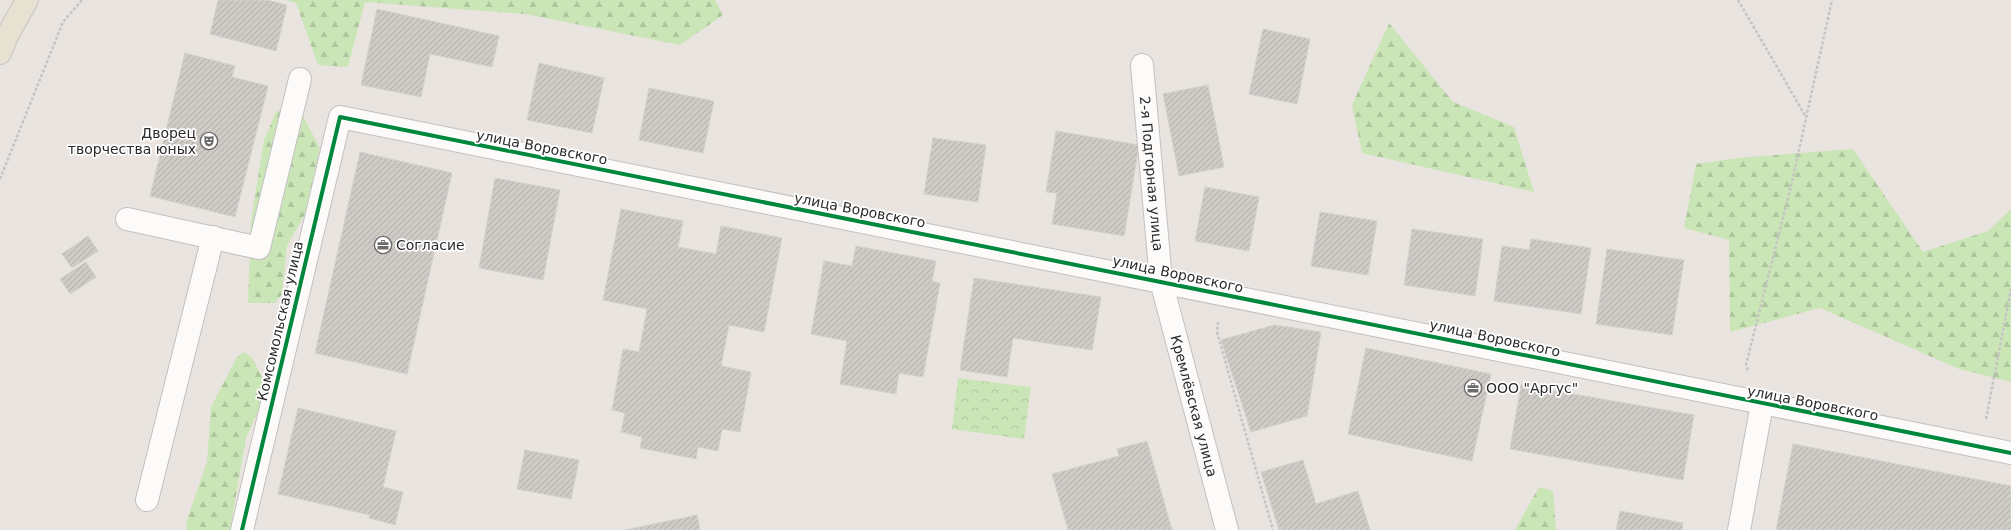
<svg xmlns="http://www.w3.org/2000/svg" width="2011" height="530" viewBox="0 0 2011 530" font-family="'DejaVu Sans',sans-serif">
	<defs>
		<pattern id="forest-firs" width="22" height="20" patternUnits="userSpaceOnUse"><rect width="22" height="20" fill="#cbe6b6"/><path d="M5 1l3.5 6h-7zM16 11l3.5 6h-7z" fill="#aec59d"/></pattern>
		<pattern id="park-crowns" width="20" height="18" patternUnits="userSpaceOnUse"><rect width="20" height="18" fill="#cbe6b6"/><path d="M2 6a3 3 0 1 1 6 0M12 15a3 3 0 1 1 6 0" fill="none" stroke="#aec59d"/></pattern>
		<pattern id="building-hatch" width="6" height="6" patternUnits="userSpaceOnUse"><rect width="6" height="6" fill="#cecac6"/><path d="M-1 1l2-2M0 6l6-6M5 7l2-2" fill="none" stroke="#b1aeaa"/></pattern>
	</defs>
	<rect width="100%" height="100%" fill="#e9e4df"/>
	<path fill="url(#forest-firs)" d="M285 0H715L723 15 680 45 525 14 365 2 348 67 318 65 296 3Z
		M1389 23 1453 102 1514 127 1534 192 1362 153 1352 105Z
		M297 105 320 148 305 214 287 246 282 294 275 303H248L251 221 264 140 276 112Z
		M1853 149 1923 252 1988 231 2011 209V382L1959 369 1820 308 1730 332 1729 240 1684 228 1696 164 1738 158Z
		M245 352 253 359 268 389 246 438 230 530H186L188 517 207 462 211 407 237 357Z
		M1539 487 1553 491 1556 530H1515Z"/>
	<path fill="url(#park-crowns)" d="M958 378 1031 387 1024 439 952 429Z"/>
	<path fill="url(#building-hatch)" stroke="#d4d0cb" d="M218 0H267L287 5 276 51 210 34Z
		M377 9 499 36 492 67 430 54 421 97 361 85Z
		M1263 29 1310 39 1297 104 1249 94Z
		M185 53 235 66 232 77 268 86 235 217 150 196Z
		M539 63 604 78 592 133 527 120Z
		M1208 85 1224 167 1179 176 1163 94Z
		M649 88 714 101 703 153 639 140Z
		M1056 131 1139 145 1124 236 1052 224 1057 193 1046 192Z
		M933 138 986 145 978 202 924 194Z
		M360 152 452 173 407 374 315 353Z
		M495 178 560 190 543 280 479 268Z
		M1205 187 1259 197 1249 251 1195 241Z
		M621 209 683 221 678 247 716 254 721 226 782 238 764 332 729 325 721 366 751 372 740 432 722 429 718 451 698 447 696 459 640 448 642 437 621 432 625 413 612 410 623 349 639 352 647 309 603 300Z
		M1320 212 1377 221 1368 275 1311 266Z
		M1412 229 1483 239 1475 296 1404 285Z
		M88 236 98 251 72 268 62 254Z
		M1531 239 1591 248 1581 314 1494 301 1502 246 1529 250Z
		M856 246 936 261 932 281 940 283 923 377 899 373 896 394 840 384 847 341 811 334 824 261 852 266Z
		M1607 249 1684 260 1672 335 1596 324Z
		M86 262 96 277 70 294 60 279Z
		M974 278 1101 297 1092 350 1013 338 1007 377 960 370Z
		M1274 325 1321 332 1307 416 1251 432 1221 340Z
		M1366 348 1491 374 1472 461 1348 434Z
		M1521 385 1694 415 1683 480 1510 449Z
		M298 408 396 431 383 487 403 492 395 525 369 518 370 515 278 494Z
		M1147 441 1172 530H1068L1052 474 1119 456 1117 449Z
		M1793 444 2011 486V530H1776Z
		M525 450 579 460 571 499 517 489Z
		M1303 460 1316 504 1358 491 1370 530H1279L1261 472Z
		M1620 511 1683 523 1682 530H1616Z
		M697 515 700 530H625Z"/>
	<g fill="none" stroke-linecap="round" stroke-linejoin="round">
		<defs>
			<g id="minor">
				<path id="s1" d="M1142 65 1161 281 1227 530"/>
				<path d="M127 219 259 248 300 79"/>
				<path d="M147 500 213 237"/>
				<path d="M242 530 340 117 2011 453"/>
				<path d="M1739 530 1762 404"/>
			</g>
			<path id="major" d="M0 53 7 36 27 0"/>
		</defs>
		<use href="#minor" stroke="#c2c0c1" stroke-width="24"/>
		<use href="#major" stroke="#c4c3c1" stroke-width="24"/>
		<path stroke="#c5c4c4" stroke-width="2.5" stroke-dasharray="3 2" stroke-linecap="butt" d="M1738 0 1806 117
			M0 179 63 22 82 0
			M1218 322 1217 332 1273 530
			M1748 370 1746 365 1792 182 1832 0
			M1986 419 2011 289"/>
		<use href="#minor" stroke="#fcfbfa" stroke-width="22"/>
		<use href="#major" stroke="#e7e1d2" stroke-width="22"/>
		<defs>
			<path id="cycleway" d="M242 530 340 117 2011 453"/>
		</defs>
		<use href="#cycleway" stroke="#fff" stroke-width="6"/>
		<use href="#cycleway" stroke="#00873e" stroke-width="4"/>
	</g>
	<defs>
		<symbol id="theatre-ring" viewBox="-11 -11 22 22"><circle r="9.5" fill="#fff" stroke="#6d6b69" stroke-width="1.5"/><path d="M-5-5.5Q0-4 5-5.5V0Q5 5 0 6Q-5 5-5 0ZM-3.3-2.5H-1v1.5H-3.3ZM1-2.5H3.3v1.5H1ZM-2.8 1Q0 5.5 2.8 1Z" fill="#6d6b69"/></symbol>
		<symbol id="office-ring" viewBox="-11 -11 22 22"><circle r="9.5" fill="#fff" stroke="#6d6b69" stroke-width="1.5"/><path d="M-6-3h4V-5.5h4V-3h4V5H-6ZM-1-4.5V-3h2v-1.5ZM-6 0V1H6V0Z" fill="#6d6b69"/></symbol>
	</defs>
	<g fill-rule="evenodd">
		<use href="#theatre-ring" x="199" y="131" width="20" height="20"/>
		<use href="#office-ring" x="373" y="235" width="20" height="20"/>
		<use href="#office-ring" x="1463" y="378" width="20" height="20"/>
	</g>
	<g text-anchor="middle" dominant-baseline="central" stroke-width="3.5" stroke-linejoin="round" paint-order="stroke">
		<g font-size="14" fill="#2a2a2a" stroke="#fff" text-anchor="start">
			<text x="196" y="133" text-anchor="end">Дворец<tspan x="196" dy="16">творчества юных</tspan></text>
			<text x="396" y="245">Согласие</text>
			<text x="1486" y="388">ООО "Аргус"</text>
		</g>
		<g font-size="14" fill="#2a2a2a" stroke="#fff">
			<text transform="translate(542 147) rotate(11)">улица Воровского</text>
			<text stroke="none"><textPath href="#s1" startOffset="109">2-я Подгорная улица</textPath></text>
			<text transform="translate(860 210) rotate(11)">улица Воровского</text>
			<text transform="translate(1178 274) rotate(12)">улица Воровского</text>
			<text transform="translate(280 321) rotate(-77)">Комсомольская улица</text>
			<text transform="translate(1495 338) rotate(12)">улица Воровского</text>
			<text transform="translate(1813 403) rotate(11)">улица Воровского</text>
			<text stroke="none"><textPath href="#s1" startOffset="346">Кремлёвская улица</textPath></text>
		</g>
	</g>
</svg>
